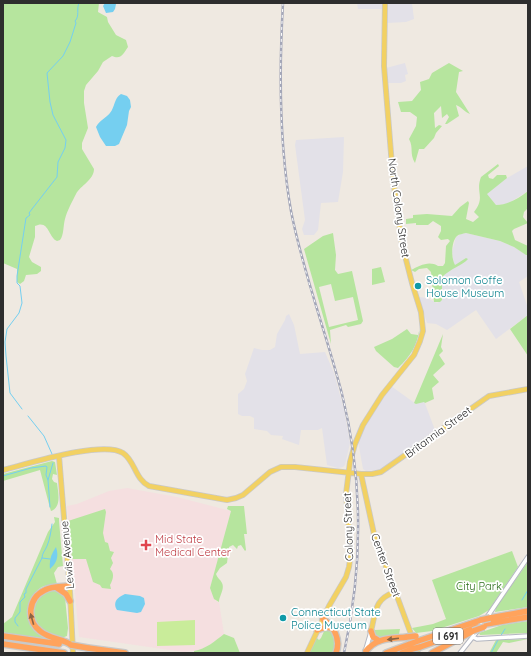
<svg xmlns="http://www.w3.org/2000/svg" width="531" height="656" viewBox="0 0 531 656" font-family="Quicksand,sans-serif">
	<rect width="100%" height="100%" fill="#efe9e1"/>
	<path fill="#e3e1e8" d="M357 3H412L414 19 406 22 387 23 388 9H358Z
		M405 63 408 74 405 75 406 81 401 83H387L386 68Z
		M344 137 343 172 338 202 321 203 318 230 314 235H304L302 229 305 220 295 145 296 140Z
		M528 166V191L507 204 496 205 486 194 507 178Z
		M466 233 500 241 514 247 525 254 528 255V276L519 282 528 308V315L496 339 476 310 447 330 436 324 427 323 419 297 427 298 437 303 442 300V277L454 265 452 252 456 237 461 234Z
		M289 314 294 325 300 354 325 352 334 373 344 410 350 443 345 465 343 467 338 468 327 465 322 428 318 430H301L299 445 282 439 283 436 271 435 267 431 254 429V418L250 416H242L238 414V394L244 389 247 381 245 374 254 348 262 350H270L275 347 277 334 285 320 286 316Z
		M391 386 416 404 424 401 435 430 383 469 366 471 363 469 358 441 369 420Z"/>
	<path fill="#f5dfe0" d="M127 488 177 497 231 511 210 588 217 602H219L224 634 217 640 201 650 184 652 79 637 67 506 77 504 109 491Z"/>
	<path fill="#b6e59e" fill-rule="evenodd" d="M3 3H99L98 12 107 17 108 22 116 35 126 40 128 47C123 54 121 60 112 56L103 62 98 71 86 85 84 91V103L88 128 82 143V149L94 169C94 180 81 185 76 194 72 202 67 211 65 219 63 226 64 235 60 240L57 241C48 237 49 219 35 226V237L29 257 32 262 41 267V271L37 274 26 275 24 281 20 284 17 282V269L3 263Z
		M449 63 463 71 459 72 456 92 470 114C464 112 462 107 456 105L459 116 447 124H445L449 117 447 114 442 118 441 106 434 113 435 128 439 125 442 126 436 133 434 138 424 149H419L415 163C409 153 414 148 409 139L416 126 417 117 410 112H401L398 102 412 101 421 90 420 82 429 79 432 73Z
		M498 164 499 166 488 175 489 178 493 179 497 175H506L507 178 487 194 496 205C508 205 519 198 528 191V208L524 212 523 217 528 223 514 229 512 231 515 240 528 246V255H526L514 247 500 241 466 233C463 234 459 234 457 236 451 242 451 258 455 265L466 258 468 259C463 265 450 269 442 277V300L440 302H434L431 272 427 268 419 269 415 272 411 270C419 266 429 260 438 266H443L445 263 446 246 450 241 448 239 441 240 438 237 441 231V226L433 221 428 225H416V223L406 224V219L413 218V215L427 214 452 216 460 207 468 201 469 203 466 219 473 222 479 217 474 212C486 196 475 193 481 177Z
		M333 233 336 255 335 270 338 274 352 271 363 321 361 324 348 327 346 325 330 330 331 344 304 249 323 236ZM331 284 335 301 353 297 358 320 329 327 319 287Z
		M381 267 385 282 372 285V269Z
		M528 315V356L510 329Z
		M420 328C417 345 411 356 398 368L394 367 376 351 374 347 392 339 407 329 411 334 418 335Z
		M443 334 441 347 443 351 439 355 445 364 433 375 439 382 432 388 434 399 425 403 424 402 416 404 414 403Z
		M52 461 55 462 57 475 53 474 52 479 54 482 57 483C58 492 62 507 51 511L50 508 40 470 3 481V474Z
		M228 506H244L247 534H244L246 550 245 551 241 545 238 546 237 549 233 545 229 547 227 563 220 568 216 574C218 579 220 579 222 583 225 589 219 596 219 602L214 599 210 588 231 511 227 509Z
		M105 509 106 512 103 533 105 542 108 543 110 551 114 552 111 558 113 563 110 569C115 573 113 580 110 585L111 589 102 588 100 585 93 582 86 559H72L68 521Z
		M54 517 59 518V521L63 566 58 567 54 573 57 584C53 585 48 585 44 586 30 592 23 612 32 626 35 631 40 635 45 639L3 633V624L12 617 48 532 55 522Z
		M512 551 518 567 489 610 479 616 432 631 416 633 412 628 433 624 446 619 432 580Z
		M528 562V607L495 612 496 607Z
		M52 590H57L65 597 68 628 67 636C45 645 21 612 41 595 44 593 49 591 52 590Z
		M528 621V633L480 635 479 633 502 625Z
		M325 629 330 630C335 638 336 644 333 653H309L316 637 319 640 321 638Z
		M400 629 399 634 378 638 374 632V630Z
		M224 634 234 638 240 653H194V651C206 649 215 641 224 634Z
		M528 639 509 643 503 642 496 653H489L496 640Z"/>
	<path fill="#c9ec9a" d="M195 620V645L157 646V622Z"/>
	<path fill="#75cff0" d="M105 3H115L116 4 115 9 113 12 106 13 103 6Z
		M121 94 127 96 130 100 131 107 129 111 127 125 119 144 115 146H106L100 137 96 127C100 120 106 118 110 113 115 107 114 98 121 94Z
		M56 547C59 556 57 563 50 569 49 561 51 554 56 547Z
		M125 594 140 596 144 598 145 604 141 612 137 613 117 610C112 602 118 597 125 594Z"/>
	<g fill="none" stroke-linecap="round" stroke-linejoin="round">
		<path stroke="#75cff0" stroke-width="1" d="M22 409 10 393 6 356 5 342 7 329 19 313 22 303 20 286 17 283V276L26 218 30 215 29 213 32 209 57 177 58 162 65 148 66 140 53 115 50 102 47 73 63 56 70 42 76 23 75 21C80 16 76 9 79 3
			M28 416 44 436 52 454
			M3 476 31 468 46 466 47 467 46 475 48 480
			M50 507 48 480 53 463
			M42 558 50 559
			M522 600 528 590
			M18 626 15 622V618L20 612V602L25 597 24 594 26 593V589L42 558C42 553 45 551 47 546 50 539 51 531 52 524
			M500 637 505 629
			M491 653 498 640"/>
		<defs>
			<path id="minor" d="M473 637 477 639 528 636
				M366 649 371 632
				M460 653 479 629 528 557"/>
			<path id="major" d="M59 456 70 592 73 653
				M3 470C27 464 103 440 123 453 135 461 135 479 149 486L227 500 236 498 243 495 270 472 281 467H295L361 474H372L381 472 489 396 528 389
				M361 474 374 534 418 653
				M371 631C376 612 374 599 395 592
				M307 653 329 606 346 577 349 567 351 553 346 494 350 462 355 444 363 425 382 395 414 355 420 341 423 331 421 312 412 283 402 244 393 178 384 66 385 3"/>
			<path id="highway" d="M69 586C61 587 52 586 45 590 28 598 26 620 40 631 49 639 64 639 71 645
				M57 588 66 594 70 601
				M490 618 528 611
				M323 619C334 627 341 639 336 653
				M486 624 528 617
				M317 630 326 627 332 628
				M371 631 373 637 378 640
				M3 636 59 644
				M418 641 481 620
				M3 644 64 653
				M420 647 477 627
				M88 648 125 653
				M366 651C377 637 391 639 407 637
				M386 653 410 644
				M402 653 412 649
				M432 653 473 631"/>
		</defs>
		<use href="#minor" stroke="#b4b7c1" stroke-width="5.5"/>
		<use href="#major" stroke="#c9c9c9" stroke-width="6"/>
		<use href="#highway" stroke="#c9c9c9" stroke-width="8"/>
		<use href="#minor" stroke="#fff" stroke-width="3.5"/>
		<use href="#major" stroke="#f2d163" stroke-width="4.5"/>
		<use href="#highway" stroke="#ffa35c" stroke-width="5.5"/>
		<defs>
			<path id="rail" d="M283 3C279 72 279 143 291 211 303 273 326 332 342 394 363 479 363 567 344 653"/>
		</defs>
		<use href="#rail" stroke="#a3a6b8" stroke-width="2.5"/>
		<use href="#rail" stroke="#fff" stroke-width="1" stroke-dasharray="3" stroke-linecap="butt"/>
		<defs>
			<path id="highway-bridge" d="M481 620 490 618
				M473 631 484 627
				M407 637 416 636
				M410 644 418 641
				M71 645 88 648
				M412 649 420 647"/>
		</defs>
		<use href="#highway-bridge" stroke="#c9c9c9" stroke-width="8" stroke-linecap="butt"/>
		<use href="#highway-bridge" stroke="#ffa35c" stroke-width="5.5"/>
	</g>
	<defs><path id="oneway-solid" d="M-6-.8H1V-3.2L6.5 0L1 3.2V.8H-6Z"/></defs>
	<g fill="#8c6343">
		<use href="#oneway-solid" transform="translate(32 619) rotate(-106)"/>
		<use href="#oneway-solid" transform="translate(393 639) rotate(173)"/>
	</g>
	<g fill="#0f9aa8" stroke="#fff" stroke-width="1.5">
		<circle cx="418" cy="286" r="4"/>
		<circle cx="283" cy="618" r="4"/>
	</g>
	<path fill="#e0444e" stroke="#fff" stroke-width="1.5" d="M144 539h4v4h4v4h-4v4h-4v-4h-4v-4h4z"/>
	<g text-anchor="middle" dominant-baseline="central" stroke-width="3.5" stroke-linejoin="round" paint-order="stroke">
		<rect fill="#fff" stroke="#6d6d6d" stroke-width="1" x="433" y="628" width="30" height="16" rx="3"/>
		<g font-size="10" font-weight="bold" fill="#2e2e2e">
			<text x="448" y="636">I 691</text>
		</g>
		<g font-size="11" fill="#2e2e2e" stroke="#fff">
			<text transform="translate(399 208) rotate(82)">North Colony Street</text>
			<text transform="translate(438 432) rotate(-36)">Britannia Street</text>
			<text transform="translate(348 527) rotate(-92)">Colony Street</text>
			<text transform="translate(67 555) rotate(-95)">Lewis Avenue</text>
			<text transform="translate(386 565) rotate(70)">Center Street</text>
		</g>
		<g font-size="11" fill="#0d838f" stroke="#fff" text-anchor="start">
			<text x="426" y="280">Solomon Goffe<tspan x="426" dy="13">House Museum</tspan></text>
			<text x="291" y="612">Connecticut State<tspan x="291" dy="13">Police Museum</tspan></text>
		</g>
		<g font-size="11" fill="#be3a42" stroke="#fff" text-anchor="start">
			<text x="155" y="539">Mid State<tspan x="155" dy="13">Medical Center</tspan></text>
		</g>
		<g font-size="11" fill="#2c6e1b" stroke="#fff">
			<text x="479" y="586">City Park</text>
		</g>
	</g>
	<rect width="531" height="656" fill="none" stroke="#2e2e2e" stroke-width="8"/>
</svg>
